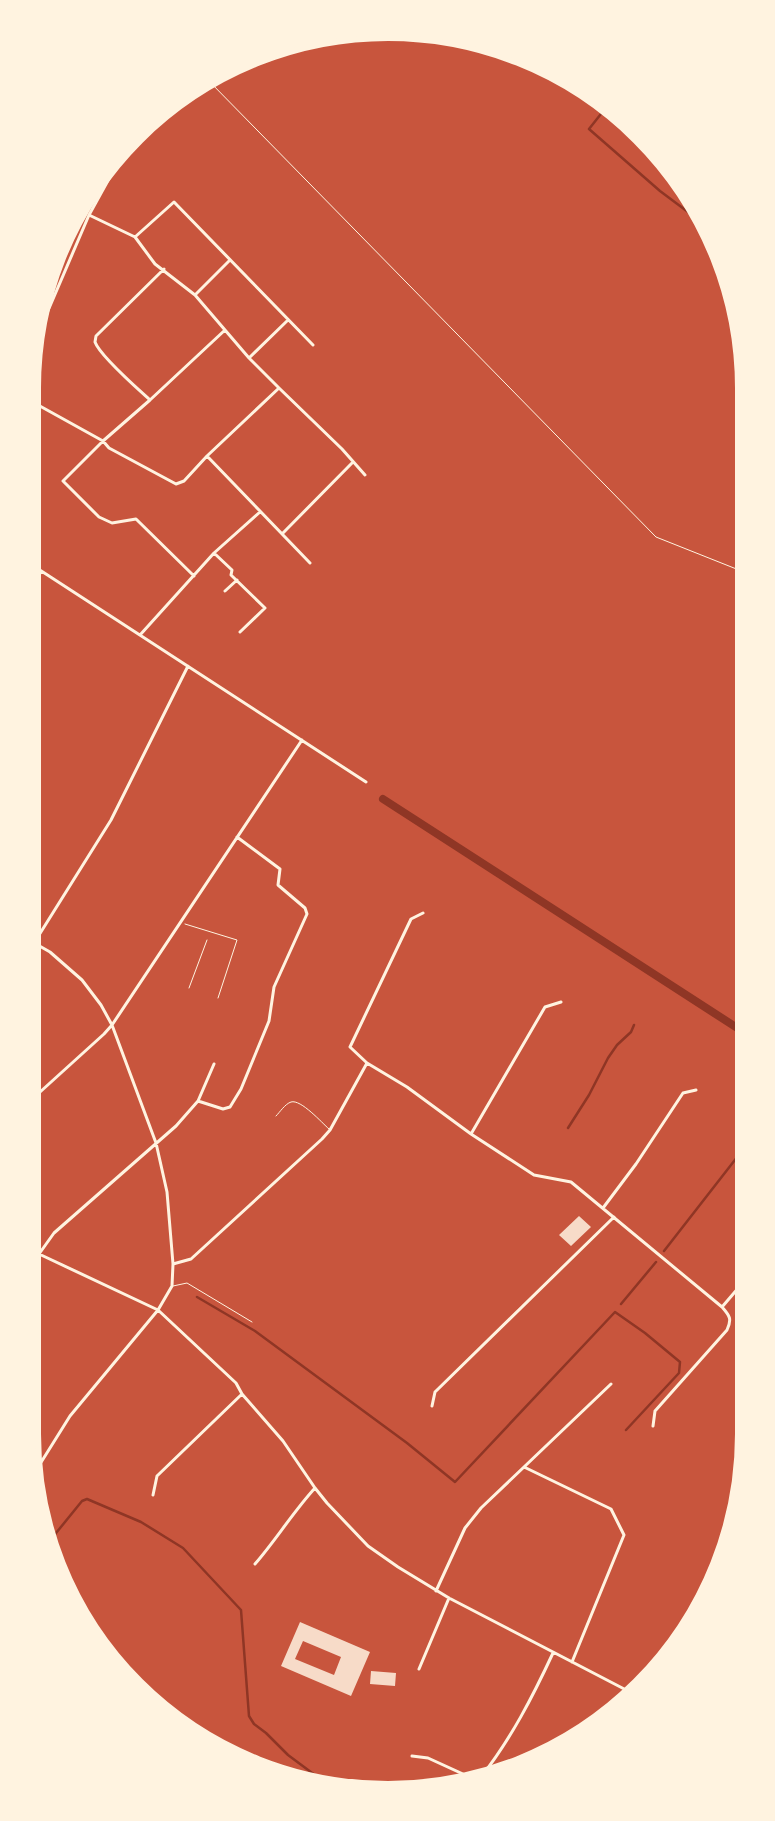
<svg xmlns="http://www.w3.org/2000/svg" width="775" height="1821" viewBox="0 0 775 1821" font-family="'Work Sans',sans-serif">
	<rect width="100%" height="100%" fill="#c8553d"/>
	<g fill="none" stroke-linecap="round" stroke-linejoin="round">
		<path stroke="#8f3625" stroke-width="2.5" d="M608 105 589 129 660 191 704 224
			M568 1128 589 1095 608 1058 617 1045 631 1032 634 1025
			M664 1251 745 1147
			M197 1297 255 1331 407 1443 455 1482 615 1312 645 1333 680 1362 679 1373 626 1430
			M621 1304 656 1262
			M48 1549 52 1538 82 1501 87 1499 141 1522 183 1548 241 1610 249 1716 254 1724 266 1733 288 1755 331 1787"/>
		<path stroke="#8f3625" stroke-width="8" d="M383 799 745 1033"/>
	</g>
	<path fill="#f7dbc8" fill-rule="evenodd" d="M579 1216 591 1227 571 1246 559 1235Z
		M300 1622 370 1652 351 1696 281 1666ZM303 1641 341 1657 334 1675 295 1659Z
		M371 1671 396 1673 395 1686 370 1684Z"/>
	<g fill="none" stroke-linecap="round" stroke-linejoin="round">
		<path stroke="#fff3e0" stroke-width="1" d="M207 79 656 537 744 572
			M185 924 237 940 218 998
			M189 988 207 940"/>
		<path stroke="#fff3e0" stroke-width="1" d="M276 1116C280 1112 285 1104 291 1102 301 1099 322 1123 329 1129
			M173 1286 187 1283 252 1322"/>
		<path stroke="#fff3e0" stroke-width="3" d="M135 237 174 202 313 345
			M195 295 230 260
			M38 334 89 215 116 166 141 129
			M249 358 288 320
			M279 388 342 449 365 475
			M29 400 103 441 109 448 176 484 184 481 207 456 279 388 249 358 195 295 155 264 135 237 89 215
			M150 400C138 389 100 356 95 342L96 336 164 269
			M207 456 310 563
			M282 534 353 462
			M214 553 232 570 231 575 265 608 240 632
			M29 563 366 782
			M194 576 136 519 112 523 99 517 63 481 103 441 150 400 225 330
			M225 591 237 580
			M29 598 41 571
			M140 635 214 553 260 512
			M29 940 50 952 82 980 101 1005 112 1025 156 1143 167 1192 173 1264 172 1286 158 1310 70 1416 35 1472
			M29 951 111 820 188 666
			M367 1063 350 1047 411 919 423 913
			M198 1101 223 1109 230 1107 241 1089 269 1021 274 987 307 914 305 908 278 885 280 869 237 837
			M29 1102 104 1034 112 1025 302 740
			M471 1134 545 1007 561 1002
			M603 1208 636 1164 683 1093 696 1090
			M29 1246 39 1254 158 1310 236 1383 242 1394 283 1441 315 1488 327 1503 368 1546 398 1567 449 1598 630 1692
			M173 1264 191 1259 322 1139 330 1130 367 1063 407 1087 471 1134 534 1175 571 1182 722 1307 746 1279
			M29 1268 54 1233 176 1126 198 1101 214 1064
			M432 1406 435 1392 614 1217
			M653 1426 655 1411 727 1330C732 1319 730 1316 722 1307
			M524 1467 611 1509 624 1535 572 1662
			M153 1495 157 1476 242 1394
			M255 1564C276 1540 293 1512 315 1488
			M436 1591 465 1528 481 1508 611 1384
			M419 1669 449 1598
			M412 1756 428 1758 474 1779
			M481 1777C511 1739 533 1696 553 1653"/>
	</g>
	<path d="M0 0H775V1821H0ZM388 38H388A350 350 0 0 1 738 388V1434A350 350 0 0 1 388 1784H388A350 350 0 0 1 38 1434V388A350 350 0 0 1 388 38Z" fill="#fff3e0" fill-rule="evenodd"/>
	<path fill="none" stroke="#fff3e0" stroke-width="6" d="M388 38H388A350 350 0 0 1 738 388V1434A350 350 0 0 1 388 1784H388A350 350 0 0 1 38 1434V388A350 350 0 0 1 388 38Z"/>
</svg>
